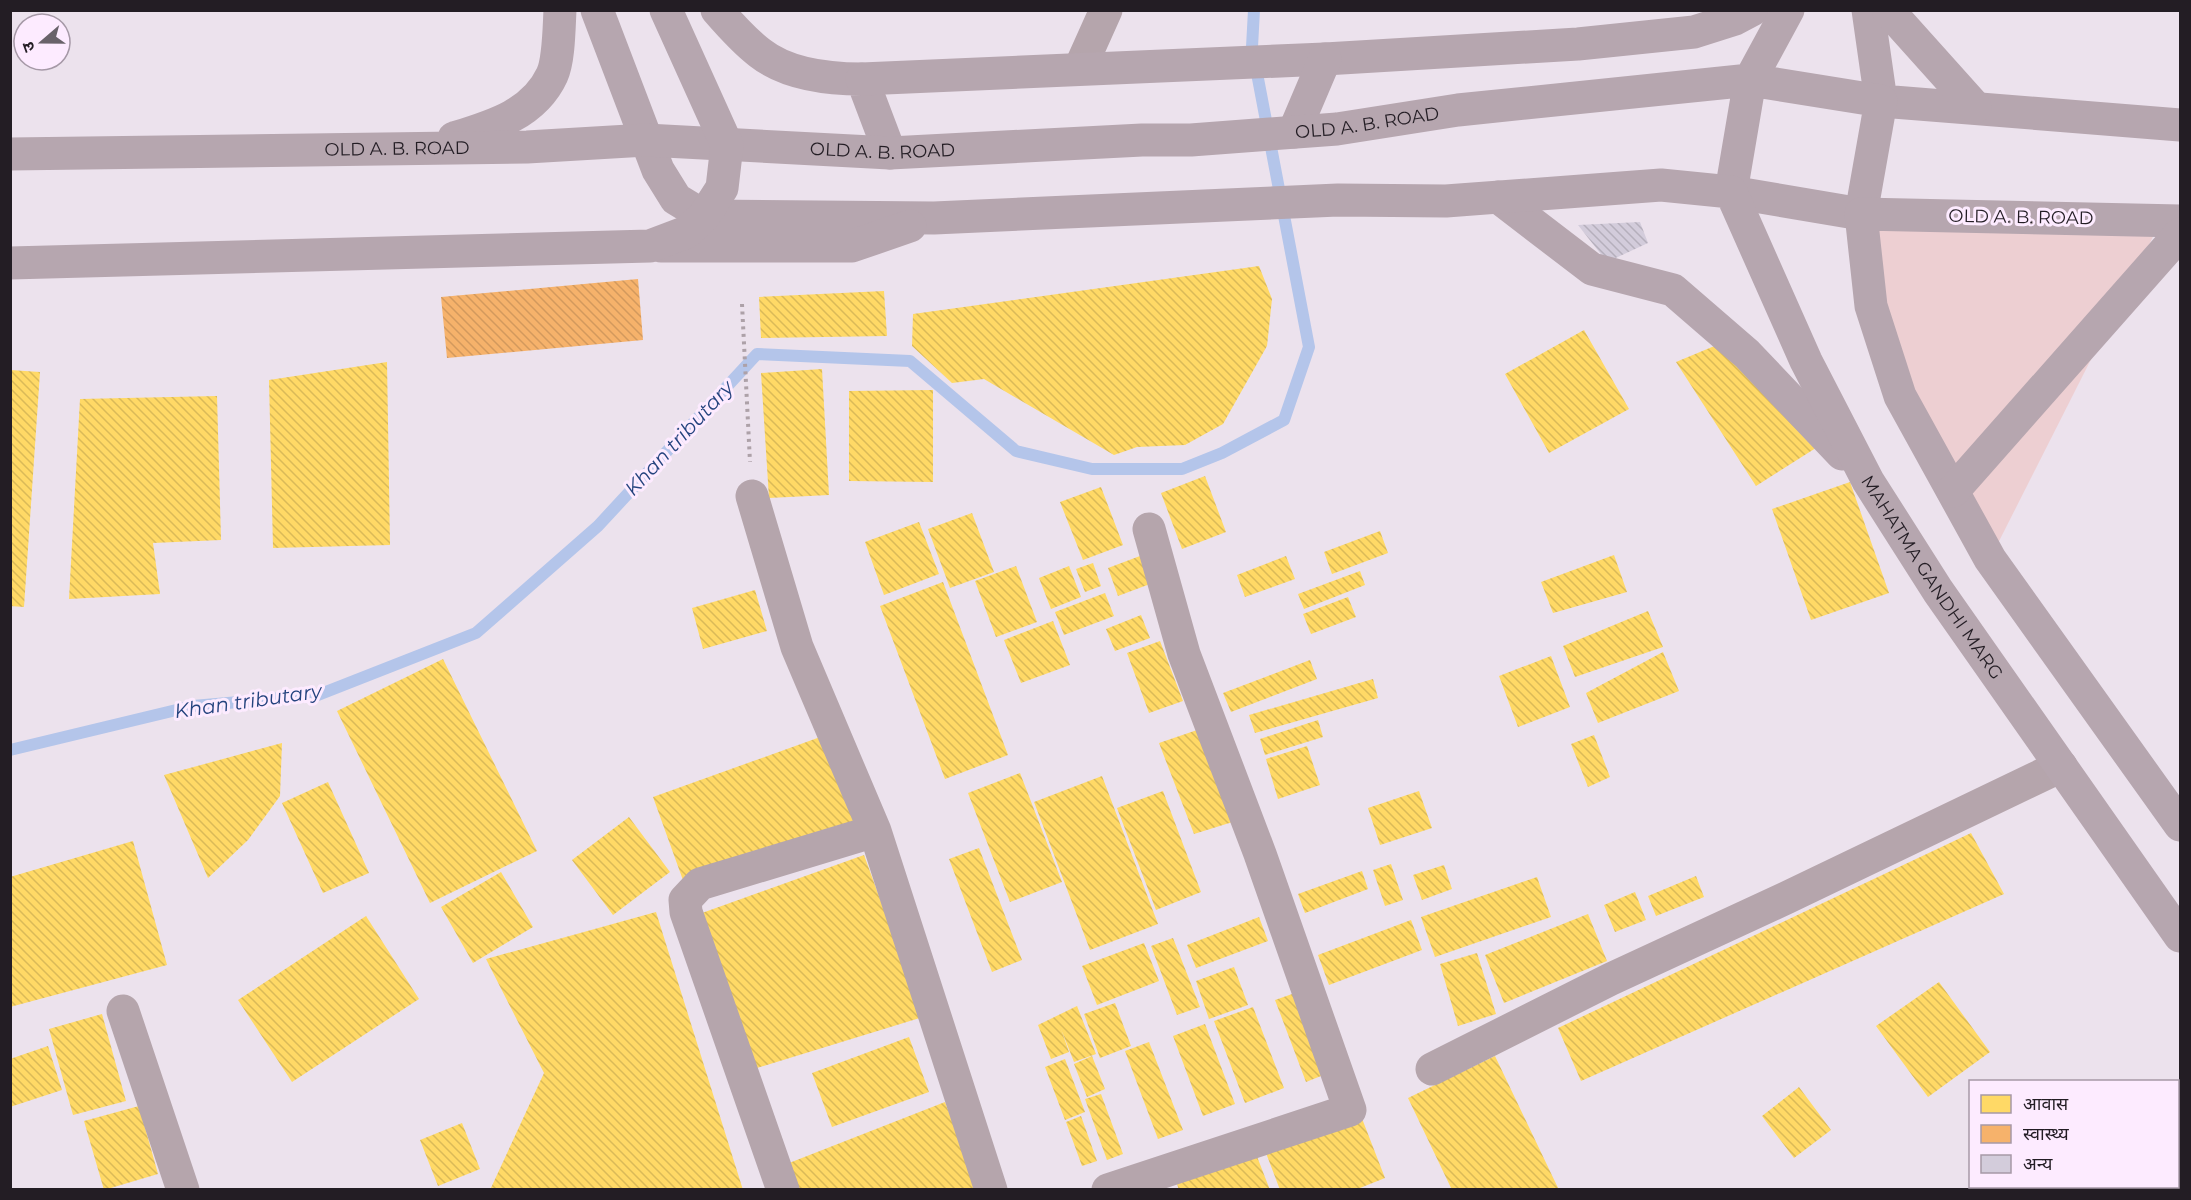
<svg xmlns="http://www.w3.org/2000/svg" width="2191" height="1200" viewBox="0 0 2191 1200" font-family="Montserrat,'Noto Sans Devanagari',sans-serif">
	<defs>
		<pattern id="homes-back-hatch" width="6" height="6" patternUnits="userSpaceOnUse" patternTransform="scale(1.5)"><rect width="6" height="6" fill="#ffd966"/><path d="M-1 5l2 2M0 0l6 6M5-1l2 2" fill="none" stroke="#daba58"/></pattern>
		<pattern id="health-back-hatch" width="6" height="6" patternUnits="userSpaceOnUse" patternTransform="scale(1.5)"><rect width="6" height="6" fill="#f6b26b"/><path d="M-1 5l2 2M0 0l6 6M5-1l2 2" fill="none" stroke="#d3995d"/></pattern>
		<pattern id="building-back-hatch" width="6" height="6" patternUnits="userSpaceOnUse" patternTransform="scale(1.5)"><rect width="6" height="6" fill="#d3ccdb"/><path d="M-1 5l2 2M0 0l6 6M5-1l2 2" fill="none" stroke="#b5afbc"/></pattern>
	</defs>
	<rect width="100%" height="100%" fill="#ece2ed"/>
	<path fill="#edcfd2" d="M1861 214 2162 219 1990 559 1900 396Z"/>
	<path fill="url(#homes-back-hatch)" d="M1259 266 1272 299 1267 346 1223 424 1185 445 1137 447 1114 455 984 379 952 383 912 346 913 314Z
		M884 291 887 336 761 338 759 297Z
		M1584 330 1629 409 1549 453 1505 374Z
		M1724 342 1819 446 1756 486 1676 362Z
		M387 362 390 545 273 548 269 380Z
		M822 369 829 495 769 498 761 373Z
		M10 370 40 372 24 607 10 606Z
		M933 390V482L849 481V391Z
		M217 396 221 540 153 543 160 594 69 599 80 399Z
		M1205 476 1226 532 1182 549 1161 493Z
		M1850 482 1889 593 1811 620 1772 509Z
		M1101 487 1123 545 1083 560 1060 502Z
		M972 513 994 572 950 588 928 529Z
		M919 522 939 574 884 595 865 542Z
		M1380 531 1388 553 1332 574 1324 552Z
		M1148 553 1158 581 1118 596 1108 568Z
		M1614 555 1627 592 1553 613 1541 582Z
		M1286 556 1295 579 1245 597 1237 575Z
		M1093 563 1101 586 1085 592 1076 569Z
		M1016 566 1037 622 996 637 975 581Z
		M1069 566 1081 597 1051 609 1039 578Z
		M1360 571 1365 585 1304 609 1298 594Z
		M943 582 1008 755 945 779 880 606Z
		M755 590 767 631 703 649 692 608Z
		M1105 593 1114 616 1064 635 1055 612Z
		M1348 597 1356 617 1311 634 1303 614Z
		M1648 611 1663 647 1575 677 1563 646Z
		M1141 615 1150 638 1115 651 1106 629Z
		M1053 621 1070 665 1021 683 1004 640Z
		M1160 641 1183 701 1149 713 1127 653Z
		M1663 652 1679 691 1598 723 1586 693Z
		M1551 656 1570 707 1518 727 1499 676Z
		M443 659 537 851 430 903 337 711Z
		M1310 660 1317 679 1231 712 1223 693Z
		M1373 679 1378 698 1255 733 1249 715Z
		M1318 720 1323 737 1265 755 1260 739Z
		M1203 728 1239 820 1194 834 1159 743Z
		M1594 735 1610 777 1588 787 1571 744Z
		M823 736 855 822 684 883 653 797Z
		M282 743 280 796 248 840 208 878 164 775Z
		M1307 746 1320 785 1278 799 1266 759Z
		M1020 773 1062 882 1010 902 968 793Z
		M1102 776 1158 924 1090 950 1034 802Z
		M328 782 369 873 323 893 282 803Z
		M1163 791 1201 892 1156 910 1117 808Z
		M1419 791 1432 828 1380 845 1368 808Z
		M629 817 670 872 613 915 572 860Z
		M1971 833 2004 894 1581 1081 1558 1028Z
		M133 841 167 965 10 1007V877Z
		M979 848 1022 960 992 972 949 859Z
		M864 855 923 1017 757 1068 702 913Z
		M1391 864 1403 900 1385 906 1373 870Z
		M1444 865 1452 889 1422 900 1413 875Z
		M1362 871 1368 889 1305 913 1298 894Z
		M501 872 533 927 473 963 441 907Z
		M1696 876 1704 897 1656 916 1648 896Z
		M1537 877 1551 917 1435 957 1421 917Z
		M1635 892 1646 920 1615 932 1604 905Z
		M656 912 743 1190H490L544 1073 486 959Z
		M1588 914 1607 961 1504 1003 1485 955Z
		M366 916 419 999 292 1082 238 1000Z
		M1259 917 1268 941 1196 968 1187 945Z
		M1411 920 1422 950 1329 985 1318 955Z
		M1173 938 1200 1007 1177 1015 1151 946Z
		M1144 943 1159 981 1097 1005 1082 966Z
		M1477 953 1496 1014 1458 1026 1440 964Z
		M1234 967 1248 1005 1209 1019 1196 981Z
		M1939 982 1990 1052 1928 1097 1876 1026Z
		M1295 993 1326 1074 1306 1082 1275 1000Z
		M1115 1003 1131 1046 1100 1058 1084 1014Z
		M1077 1006 1096 1054 1074 1062 1061 1029 1069 1052 1051 1059 1038 1025Z
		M1253 1007 1284 1088 1245 1103 1214 1021Z
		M102 1014 126 1101 73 1115 49 1029Z
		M1205 1024 1235 1104 1203 1116 1173 1036Z
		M909 1037 929 1092 832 1127 812 1073Z
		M1149 1042 1183 1130 1158 1139 1125 1051Z
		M48 1046 62 1090 10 1107V1059Z
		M1092 1056 1105 1089 1087 1097 1074 1064Z
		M1495 1056 1559 1190H1452L1408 1098Z
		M1065 1059 1085 1112 1065 1120 1045 1067Z
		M1799 1087 1831 1130 1794 1158 1762 1116Z
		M1101 1094 1123 1154 1107 1160 1085 1099Z
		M945 1102 979 1190H794L784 1165Z
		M139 1106 158 1174 104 1190 84 1121Z
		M1081 1116 1097 1161 1082 1166 1066 1122Z
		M1361 1116 1385 1178 1355 1190H1280L1266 1153Z
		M462 1123 480 1169 438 1186 420 1140Z
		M1256 1154 1270 1190H1179L1177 1184Z"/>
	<path fill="url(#health-back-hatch)" d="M638 279 643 340 447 358 441 297Z"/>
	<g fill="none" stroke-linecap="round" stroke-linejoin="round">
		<path stroke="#b4c5ea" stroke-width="12" d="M10 750 193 706 318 695 476 633 598 526 757 354 910 361 1016 451 1092 469H1182L1222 453 1284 420 1309 347 1252 47 1254 10"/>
	</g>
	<path fill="url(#building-back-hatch)" d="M1640 222 1648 243 1607 262 1578 225Z"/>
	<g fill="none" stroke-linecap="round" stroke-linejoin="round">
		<path stroke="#ada1a8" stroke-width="4" stroke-dasharray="3 4.5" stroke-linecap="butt" d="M742 304 750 462
			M2178 1129 2180 1126
			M2178 1144 2180 1142
			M2178 1152 2180 1151"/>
		<path stroke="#b5a5ac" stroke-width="33" d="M1080 68 1106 10
			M752 496 797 647 875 831 991 1190
			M123 1011 183 1190
			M1432 1069 1611 979 1786 898 2061 766
			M783 1190 686 912 685 900 700 884 875 831
			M1108 1190 1350 1110 1260 854 1184 654 1149 529"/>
		<g stroke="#b6a6af" stroke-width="33">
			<path d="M597 10 658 170 676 199 704 216"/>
			<path d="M717 10C730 25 744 41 760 53 788 75 828 79 862 79L890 153"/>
			<path d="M1868 10 1881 101 2180 125"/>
			<path d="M1888 10 1975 107"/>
			<path d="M862 79 1325 59 1578 44 1694 32 1735 19 1752 10"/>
			<path d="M1294 132 1325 59"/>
			<path d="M454 138C493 126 534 114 552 75 559 60 559 27 560 10"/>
			<path id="s1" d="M10 154 527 147 646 140 890 153 1142 140H1191L1337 129 1458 110 1750 80 1881 101 1861 214 1731 192 1750 80 1788 10"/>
			<path d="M1498 197 1592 269 1673 290 1747 354 1842 454"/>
			<path id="s2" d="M704 216 934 218 1338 200 1446 201 1661 185 1731 192 1806 361 1868 481 1938 591 2180 936"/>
			<path d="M2180 221 1861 214 1871 306 1900 396 1990 559 2180 825"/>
			<path d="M661 246H852L910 226"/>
			<path d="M10 263 650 246 687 232 704 216 722 188 727 145 666 10"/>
			<path d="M1953 491 2180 234"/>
		</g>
	</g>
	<g text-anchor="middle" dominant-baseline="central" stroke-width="6" stroke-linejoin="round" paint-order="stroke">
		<g font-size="18" fill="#231d24" stroke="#fdebff">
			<text stroke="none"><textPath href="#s1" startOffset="1359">OLD A. B. ROAD</textPath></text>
			<text stroke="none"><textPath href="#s1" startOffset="387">OLD A. B. ROAD</textPath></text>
			<text stroke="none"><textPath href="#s1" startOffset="873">OLD A. B. ROAD</textPath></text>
			<text transform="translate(2021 217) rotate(1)">OLD A. B. ROAD</text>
			<text stroke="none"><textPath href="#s2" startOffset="1464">MAHATMA GANDHI MARG</textPath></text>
		</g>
		<g font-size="20" font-style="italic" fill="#24437e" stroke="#fdebff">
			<text transform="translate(679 438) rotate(-47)">Khan tributary</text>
			<text transform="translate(248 701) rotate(-8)">Khan tributary</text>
		</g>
	</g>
	<rect width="2191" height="1200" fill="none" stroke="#231d24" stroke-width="24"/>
	<rect x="1969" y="1080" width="210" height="108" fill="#fdebff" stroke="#a699a7" stroke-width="1.5"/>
	<rect x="1981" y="1095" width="30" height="18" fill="#ffd966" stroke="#a699a7" stroke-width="1.5"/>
	<text x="2023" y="1110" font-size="18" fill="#231d24">आवास</text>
	<rect x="1981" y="1125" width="30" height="18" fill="#f6b26b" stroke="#a699a7" stroke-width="1.5"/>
	<text x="2023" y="1140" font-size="18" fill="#231d24">स्वास्थ्य</text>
	<rect x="1981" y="1155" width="30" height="18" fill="#d3ccdb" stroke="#a699a7" stroke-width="1.5"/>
	<text x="2023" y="1170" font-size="18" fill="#231d24">अन्य</text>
	<g transform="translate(42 42) rotate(250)"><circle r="28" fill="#fdebff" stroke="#a699a7" stroke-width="1.5"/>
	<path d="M0-4.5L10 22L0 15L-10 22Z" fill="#69626a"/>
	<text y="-9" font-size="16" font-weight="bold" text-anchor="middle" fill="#231d24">उ</text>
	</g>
</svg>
